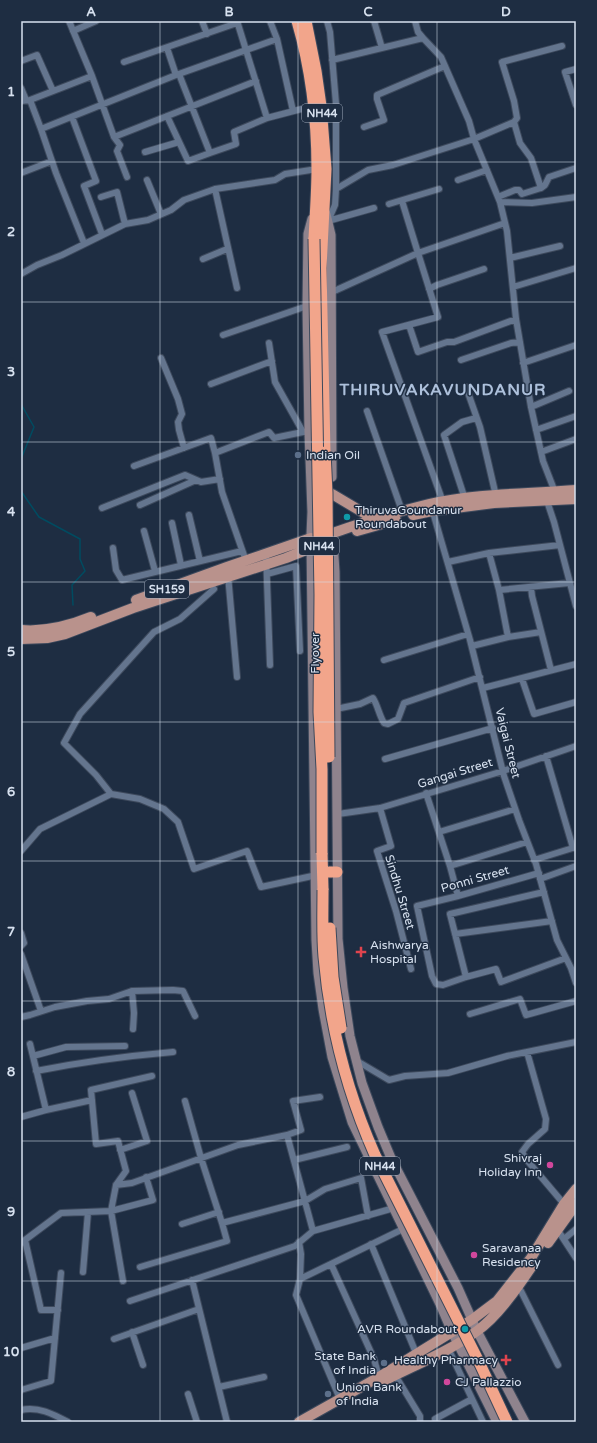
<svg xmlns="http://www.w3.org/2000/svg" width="597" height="1443" viewBox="0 0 597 1443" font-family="'Varela Round',sans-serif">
	<rect width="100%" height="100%" fill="#1e2d42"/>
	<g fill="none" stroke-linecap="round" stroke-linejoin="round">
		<path stroke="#004b60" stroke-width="1.5" d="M21 404 34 427 21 459
			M21 491 39 517 80 539V559L85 571 72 585 73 605"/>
		<defs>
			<path id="street" d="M69 21 92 76 114 137 256 81
				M202 21 207 34
				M270 21 277 39 293 111
				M327 21 330 32 336 104V189L335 205 328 221
				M374 21 382 48
				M415 21 418 32 423 38
				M73 31 96 21
				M167 48 176 75
				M332 60 423 38 441 57 469 121 474 139 500 202 507 231 516 319 531 407 543 461 555 492
				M21 61 37 55 53 91
				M124 62 237 23
				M576 69 565 72 576 105
				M179 74 210 153 236 144 234 132 267 118 237 21
				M21 88 26 100
				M30 100 41 129 176 75 277 39
				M21 101 30 100 92 76
				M167 116 188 161 210 153
				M72 117 96 181 84 186 102 234
				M267 118 313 106
				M364 127 384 120 377 99V95L445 66
				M41 129 56 173 84 243
				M114 137 120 145 117 151 127 177
				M145 152 179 142
				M21 173 52 161
				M147 180 161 214
				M458 180 487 170
				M541 188 545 185 549 177 576 168
				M215 189 237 288
				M336 189 368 170 393 165 474 139 514 122 517 118 514 101 502 62 562 46
				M101 197 117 192 125 224
				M498 197 515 190H519L522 194 541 188 531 158 520 143 514 122
				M402 201 418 253 505 223
				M500 202 532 203 576 197
				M389 204 439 189
				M328 221 374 208
				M510 258 560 246
				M203 259 227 249
				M21 274 37 265 62 255 125 224 148 220 171 210 184 200 215 189 275 180 285 174 317 169
				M513 287 576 268
				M429 289 437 285 484 269
				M332 292 418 253 438 317 382 332 443 502
				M409 325 418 352 447 342H454L516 319
				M223 335 307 306
				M269 343 275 382 303 432
				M161 358 178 399 182 414 178 422 179 430 184 448
				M461 360 511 343 520 342
				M523 363 576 345
				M211 384 272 361
				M466 387 480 427 496 496
				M531 407 569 391
				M367 411 402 511
				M536 430 576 416
				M541 452 576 439
				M215 453 269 432 274 438 303 432H309
				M134 466 211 438 215 453 222 492 246 561
				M546 498 554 522 576 606
				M465 499 444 435 462 422 476 418
				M140 505 196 480
				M102 508 185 475 201 482 220 479
				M432 509 470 640 504 776 519 820 536 864 557 940 571 968 576 983
				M189 515 200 561
				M172 523 181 565
				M144 531 155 571
				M113 548 116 570 122 580 242 551
				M266 553 270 665
				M489 553 499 590 508 637
				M448 562 489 553 560 545
				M267 574 296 566 300 651
				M228 575 237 677
				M531 587 532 596 551 670
				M499 590 569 583
				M472 646 508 637 541 632
				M384 660 468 634
				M522 679 534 714 576 702
				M483 688 576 664
				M336 709 360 704 373 698C378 706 379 715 384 723L388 724 398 719 404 703 480 677
				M546 756 573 848
				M385 759 493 728
				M426 793 450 866 458 896
				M111 794 96 775 64 743 80 714 154 632 180 619 214 589
				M380 808 391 846 377 851 396 911 411 969
				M338 814 380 808 503 771 576 746
				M439 832 515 809
				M21 851 40 829 111 794 140 799 164 809 178 822 194 869 247 851 261 887 317 875
				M534 860 576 847
				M450 866 527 842
				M539 873 458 896 417 906 432 976 436 984 443 985 466 977 450 914 544 892
				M540 879 576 866
				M21 933 24 943 21 946
				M455 934 552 921
				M21 954 41 1011
				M466 977 496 969 501 982 566 958
				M132 991 134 1013 133 1029
				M470 1014 520 999 526 1015 576 1001
				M21 1017 30 1015 55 1007 87 1001 109 999 132 991 173 990 183 991 195 1016
				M30 1044 46 1110
				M527 1052 546 1119 545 1129 528 1144 522 1152 526 1159 564 1204
				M33 1056 66 1047 125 1046
				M357 1061 389 1080 405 1076 448 1073 507 1056 576 1042
				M36 1071C81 1062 127 1056 173 1052
				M185 1101 201 1158 222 1223 305 1201 325 1189 361 1178 368 1216
				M21 1117 46 1110 92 1100
				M287 1135 301 1130 293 1101 320 1097
				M120 1150 147 1141 132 1093
				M294 1160 347 1147
				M116 1185 132 1183 238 1145 287 1135 313 1231
				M182 1224 219 1212
				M557 1229 576 1258
				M564 1239 576 1229
				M25 1240 41 1310H58
				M299 1242 301 1254 300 1279
				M21 1243 61 1213 111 1211 116 1185 126 1171 118 1141 96 1144 91 1090 152 1076
				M371 1244 416 1353
				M331 1264 374 1359 379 1377
				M140 1267 227 1241 222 1223
				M83 1272 88 1212
				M192 1280 227 1422
				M123 1281 111 1211 153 1200 146 1177
				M518 1287 521 1291 558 1365
				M130 1301 295 1246 313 1231 394 1208
				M132 1332 143 1365
				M114 1339 199 1309
				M21 1348 55 1338
				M448 1348 483 1422
				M395 1375 420 1416V1422
				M219 1387 264 1377
				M21 1390 51 1381 61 1273
				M188 1394 197 1422
				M340 1399 296 1295 300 1279 403 1229
				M21 1410C38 1406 53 1414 68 1422
				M435 1419 472 1399"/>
			<path id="secondary" d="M326 214 331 235 332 477
				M311 535 312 512 309 432 307 306 308 234 312 219
				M311 541 316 940 318 973 323 1009 332 1057 352 1122 440 1304 452 1332 497 1422
				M333 541 335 572 338 939 343 988 350 1036 362 1083 378 1127 391 1158 458 1288 477 1331 525 1422"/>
			<path id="primary" d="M332 494 374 519
				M413 515 432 511 494 503 576 499
				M357 531 396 520
				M333 533C364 522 396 512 429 504 476 493 528 494 576 490
				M136 600 227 567 311 538
				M21 630C45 632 69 626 91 617
				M21 639 47 638 65 634 133 608 286 558 316 546
				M548 1243 576 1204
				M380 1383C412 1366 447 1353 477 1331 498 1316 518 1287 532 1266
				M299 1422 379 1377 452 1332 473 1319 497 1301 531 1258 564 1204 576 1189"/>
			<path id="highway" d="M297 21C311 69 317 120 317 169 317 193 315 216 314 239
				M306 21 316 71 321 106 326 169 321 268 325 452
				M322 853 323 890
				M329 872H337"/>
		</defs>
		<use href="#street" stroke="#3d495c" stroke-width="8"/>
		<use href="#secondary" stroke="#3d495c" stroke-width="11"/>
		<use href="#primary" stroke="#3d495c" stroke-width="12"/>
		<use href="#highway" stroke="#3d495c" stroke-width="13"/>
		<use href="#street" stroke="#64758e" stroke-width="6"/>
		<use href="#secondary" stroke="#8f838d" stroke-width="9"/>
		<use href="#primary" stroke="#b9928c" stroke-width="10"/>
		<use href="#highway" stroke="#f2a58b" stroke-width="11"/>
		<defs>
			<path id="highway-bridge" d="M314 239 320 595 319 712 322 769V853
				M325 452 327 493 329 757
				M323 890C323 912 322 935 324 957 330 1026 347 1092 375 1155L480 1364 507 1422
				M330 928 333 977 341 1028"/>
		</defs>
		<use href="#highway-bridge" stroke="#3d495c" stroke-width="13" stroke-linecap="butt"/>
		<use href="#highway-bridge" stroke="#f2a58b" stroke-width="11"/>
	</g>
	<path fill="none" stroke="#d7e1ef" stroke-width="1" stroke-opacity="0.55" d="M160 21V1422M298 21V1422M437 21V1422M21 162H576M21 302H576M21 442H576M21 582H576M21 722H576M21 861H576M21 1001H576M21 1141H576M21 1281H576"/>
	<g fill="#5c6f8a" stroke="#1e2d42" stroke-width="1.5">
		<circle cx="298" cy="455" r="4"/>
		<circle cx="384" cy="1363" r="4"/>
		<circle cx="328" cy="1394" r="4"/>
	</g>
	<g fill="#0f9aa8" stroke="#1e2d42" stroke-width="1.5">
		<circle cx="347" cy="517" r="4"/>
		<circle cx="465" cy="1329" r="4"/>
	</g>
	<g fill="#e0444e" stroke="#1e2d42" stroke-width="1.5">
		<path d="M359 946h4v4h4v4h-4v4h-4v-4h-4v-4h4z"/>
		<path d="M504 1354h4v4h4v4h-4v4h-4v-4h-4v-4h4z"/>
	</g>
	<g fill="#d1479c" stroke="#1e2d42" stroke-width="1.5">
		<circle cx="550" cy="1165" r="4"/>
		<circle cx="474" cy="1255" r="4"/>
		<circle cx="447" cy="1382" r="4"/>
	</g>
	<g text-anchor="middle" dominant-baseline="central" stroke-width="3" stroke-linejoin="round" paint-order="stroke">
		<g fill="#1e2d42" stroke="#a0abbb" stroke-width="1">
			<rect x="302" y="104" width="40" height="18" rx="3"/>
			<rect x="299" y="537" width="40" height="18" rx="3"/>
			<rect x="145" y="580" width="44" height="18" rx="3"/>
			<rect x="360" y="1157" width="40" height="18" rx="3"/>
		</g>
		<g font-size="11" font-weight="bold" fill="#d7e1ef">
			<text x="322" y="113">NH44</text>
			<text x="319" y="546">NH44</text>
			<text x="167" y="589">SH159</text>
			<text x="380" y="1166">NH44</text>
		</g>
		<g font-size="12" fill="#d7e1ef" stroke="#1e2d42" text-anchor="start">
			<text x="306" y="455">Indian Oil</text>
			<text x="355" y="510">ThiruvaGoundanur<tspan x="355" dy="14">Roundabout</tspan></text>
			<text x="370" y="945">Aishwarya<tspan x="370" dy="14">Hospital</tspan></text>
			<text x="542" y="1158" text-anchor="end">Shivraj<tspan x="542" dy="14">Holiday Inn</tspan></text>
			<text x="482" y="1248">Saravanaa<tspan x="482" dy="14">Residency</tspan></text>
			<text x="457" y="1329" text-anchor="end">AVR Roundabout</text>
			<text x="376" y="1356" text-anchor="end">State Bank<tspan x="376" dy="14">of India</tspan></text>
			<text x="498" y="1360" text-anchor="end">Healthy Pharmacy</text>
			<text x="455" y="1382">CJ Pallazzio</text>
			<text x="336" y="1387">Union Bank<tspan x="336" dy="14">of India</tspan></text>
		</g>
		<g font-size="12" fill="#d7e1ef" stroke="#1e2d42">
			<text transform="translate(315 653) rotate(-90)">Flyover</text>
			<text transform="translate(508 743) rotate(76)">Vaigai Street</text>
			<text transform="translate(455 773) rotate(-17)">Gangai Street</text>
			<text transform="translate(475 879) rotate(-16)">Ponni Street</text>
			<text transform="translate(400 892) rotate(73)">Sindhu Street</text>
		</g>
		<g font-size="16" font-weight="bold" letter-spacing="1" fill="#adc0db" stroke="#1e2d42">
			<text x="443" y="390">THIRUVAKAVUNDANUR</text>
		</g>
	</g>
	<rect width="597" height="1443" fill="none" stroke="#1e2d42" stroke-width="44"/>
	<rect x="22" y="22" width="553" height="1399" fill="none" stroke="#d7e1ef" stroke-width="1.5"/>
	<g font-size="13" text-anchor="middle" font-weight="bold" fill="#d7e1ef">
		<text x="91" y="16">A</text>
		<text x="229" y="16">B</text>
		<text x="368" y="16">C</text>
		<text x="506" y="16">D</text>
		<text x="11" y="96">1</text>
		<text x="11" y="236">2</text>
		<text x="11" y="376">3</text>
		<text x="11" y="516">4</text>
		<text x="11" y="656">5</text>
		<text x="11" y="796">6</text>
		<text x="11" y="936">7</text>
		<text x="11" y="1076">8</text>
		<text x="11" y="1216">9</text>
		<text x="11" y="1356">10</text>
	</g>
</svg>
